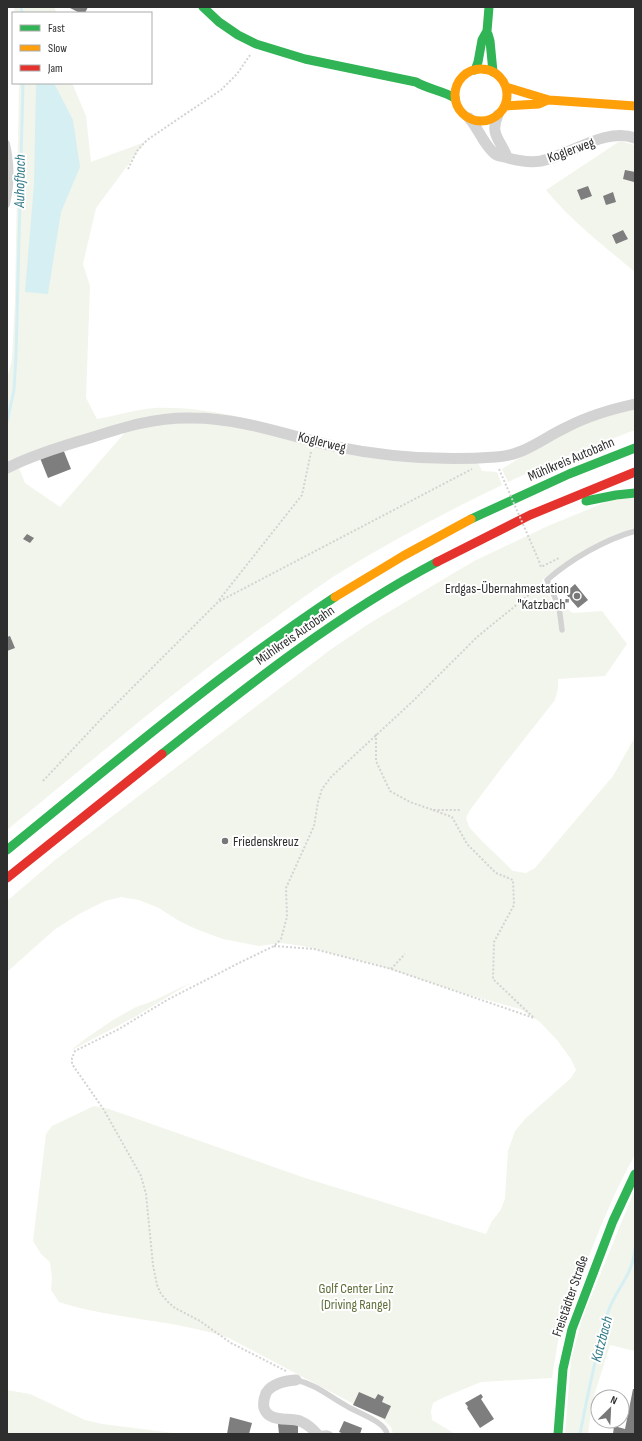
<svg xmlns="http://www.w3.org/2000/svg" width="642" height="1441" viewBox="0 0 642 1441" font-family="'Sofia Sans Condensed',sans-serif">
	<rect width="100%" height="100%" fill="#fff"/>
	<path fill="#f2f5eb" d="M14 7H54L57 13H15Z
		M19 83H72L86 116 91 162 145 142 96 208 83 264 90 286 86 398 97 419C116 416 136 409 155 408 186 407 218 412 248 419L185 415 7 464V379L12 360 15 300Z
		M620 141 635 145V272C604 246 571 221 546 190Z
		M635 408V430L552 462 508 482 502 469 538 446 585 422Z
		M210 422 287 436 477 461 482 471 497 472 502 485C448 511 395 539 344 570 313 589 284 612 254 633 169 695 89 763 7 830V471L18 465 25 483 60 507 128 429 144 424Z
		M635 490V527C602 542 570 557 542 580L555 608 562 606 573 613 602 611 627 644 605 676 558 679V688L555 700 503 766 470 810 466 818 469 827 482 841 513 871 526 873 535 868 613 776 635 737V1155C605 1207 584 1271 562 1327L558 1341 552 1378 481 1382 442 1398 433 1403 431 1411 432 1420 455 1434H393L391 1427 384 1420 229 1338C173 1319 115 1320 59 1302L51 1290 52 1278 50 1262 41 1254 33 1241 46 1134 52 1126 94 1106 109 1109 302 1177 486 1234 492 1221 500 1211 505 1199 508 1151 515 1131 526 1118 571 1078 576 1070 571 1059 557 1040 540 1022 520 1009 462 993 377 965 303 946 281 943 259 946 223 939 196 929 179 921 159 908 139 900 121 897 105 901 79 914 54 930 7 972V901L55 860 330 650 370 623 474 561 548 526Z
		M192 982 133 1018 70 1051 85 1039 113 1020 136 1007 153 1001Z
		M635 1189V1351L610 1345 593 1399 588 1434H565L571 1360 582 1319Z
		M7 1390 30 1394 85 1420 102 1424 181 1434H7Z"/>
	<path fill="#d6eff3" d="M54 83 73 120 80 167 61 212 48 294 25 292 34 184 36 84Z"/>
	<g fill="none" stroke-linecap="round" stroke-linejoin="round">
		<path stroke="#d6eff3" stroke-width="3" d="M21 7 22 13
			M7 422 14 390 16 356 23 83
			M580 1434C588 1393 596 1352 608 1312 616 1289 633 1275 635 1248"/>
	</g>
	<path fill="#7e7e7e" d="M68 7H88L85 13H80Z
		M625 170 635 172 634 182 623 179Z
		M588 186 592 196 581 200 577 190Z
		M613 192 616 202 606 205 603 196Z
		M623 230 628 239 616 244 612 235Z
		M63 449 71 469 48 478 40 458Z
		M27 534 34 538 30 543 23 539Z
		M575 584 588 600 578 608 565 593Z
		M10 636 15 648 7 651V637Z
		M633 1389H635V1434H613L614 1426 625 1429Z
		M359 1392 375 1399 378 1394 384 1397 382 1402 391 1406 385 1419 353 1405Z
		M481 1394 483 1397 481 1399 494 1419 480 1428 467 1408 468 1407 465 1403Z
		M230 1417 252 1423 249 1434H227Z
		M344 1421 362 1428 360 1434H344L339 1432Z
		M298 1423V1434H279L278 1424Z"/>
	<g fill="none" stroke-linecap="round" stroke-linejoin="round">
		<path stroke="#d3d3d3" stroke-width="2" stroke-dasharray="2 2" stroke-linecap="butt" d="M128 169 137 151 147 140 221 90 237 74 250 55
			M539 561 541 567 559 558 560 559
			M219 600 302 495 311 452
			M376 734V761L390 791 410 802 433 810H460
			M43 781 104 716 218 602 472 469
			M274 946 314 949 391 969 534 1018 493 979 494 942 514 905 513 880 496 873 467 844 452 817 433 810
			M391 969 405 954
			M286 1371 231 1343 200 1321 175 1308 169 1303 161 1294 157 1285 153 1265 146 1194 141 1176 104 1110 72 1064V1058L75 1051 119 1029 167 1000 239 963 274 946 281 939 287 917 286 888 314 826 318 802 322 789 331 777 413 701 477 637 541 585"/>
		<path stroke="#d3d3d3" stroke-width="5.5" d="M7 143C12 164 12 185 7 205
			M562 630 559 607 547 580C571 559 604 540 635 531
			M296 1380C315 1384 329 1396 345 1405 355 1412 385 1421 387 1434
			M317 1434 327 1433 330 1434"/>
		<path stroke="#d3d3d3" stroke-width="11" d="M498 115C489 135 501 140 507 157
			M469 118C479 129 483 144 494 153 498 157 503 156 508 158 519 161 529 163 541 161 571 155 605 127 635 138
			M7 468C33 455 62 446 90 438 124 427 156 417 192 418 241 418 286 435 333 446 385 457 442 461 496 457 523 456 543 438 567 427 588 416 612 409 635 404
			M296 1380C285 1381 272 1383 266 1393 264 1398 263 1403 264 1408 269 1423 288 1417 300 1421 307 1424 312 1428 317 1434"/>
		<path stroke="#30b455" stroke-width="9" d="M203 7 219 22 238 35 256 44 305 59 416 82C428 89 443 91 455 98
			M488 34 490 41 493 72
			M475 70 478 62 482 40 487 31 489 7
			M586 501 616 495 635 493
			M471 519 569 474 635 448
			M162 754C250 684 337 615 437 562
			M7 850C114 763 220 673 335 597
			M558 1434 563 1369 572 1329 613 1221 635 1174"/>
		<path stroke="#ff9f0a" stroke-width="9" d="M455 95a26 26 0 1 1 52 0a26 26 0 1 1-52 0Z
			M506 87 549 100 635 106
			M505 106 539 104 548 100
			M335 597 403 556 471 519"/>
		<path stroke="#e5322d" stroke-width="9" d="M437 562 530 515 635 472
			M7 878 162 754"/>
		<path stroke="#d3d3d3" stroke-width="2" stroke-dasharray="2 2" stroke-linecap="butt" d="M499 469 539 561"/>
	</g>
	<g fill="#777" stroke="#fff" stroke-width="1.5">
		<circle cx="577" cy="596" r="4"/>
		<circle cx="225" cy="841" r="4"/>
	</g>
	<g text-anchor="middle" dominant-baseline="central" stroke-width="4" stroke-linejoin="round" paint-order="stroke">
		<g font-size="14" fill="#2e2e2e" stroke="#fff">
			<text transform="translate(571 150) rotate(-20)">Koglerweg</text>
			<text transform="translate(322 442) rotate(14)">Koglerweg</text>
			<text transform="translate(571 459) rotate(-23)">Mühlkreis Autobahn</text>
			<text transform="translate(295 635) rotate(-35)">Mühlkreis Autobahn</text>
			<text transform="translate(570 1296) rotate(-71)">Freistädter Straße</text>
		</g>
		<g font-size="14" fill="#2e2e2e" stroke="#fff" text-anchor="end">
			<text x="569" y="588">Erdgas-Übernahmestation<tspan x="569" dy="16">"Katzbach"</tspan></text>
			<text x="233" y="841" text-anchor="start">Friedenskreuz</text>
		</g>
		<g font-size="14" fill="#5d6d38" stroke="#fff">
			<text x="356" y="1288">Golf Center Linz<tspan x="356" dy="16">(Driving Range)</tspan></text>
		</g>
		<g font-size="15" font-style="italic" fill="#317b89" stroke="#fff">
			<text transform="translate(20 181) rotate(-89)">Auhofbach</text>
			<text transform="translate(602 1339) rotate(-75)">Katzbach</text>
		</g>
	</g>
	<rect width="642" height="1441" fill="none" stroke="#2e2e2e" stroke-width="16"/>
	<rect x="12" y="12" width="140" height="72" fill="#ffffff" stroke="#ababab"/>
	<rect x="20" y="25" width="20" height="6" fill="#30b455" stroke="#ababab"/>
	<text x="48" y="32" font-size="12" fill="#2e2e2e">Fast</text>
	<rect x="20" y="45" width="20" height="6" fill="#ff9f0a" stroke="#ababab"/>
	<text x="48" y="52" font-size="12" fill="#2e2e2e">Slow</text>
	<rect x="20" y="65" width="20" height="6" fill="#e5322d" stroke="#ababab"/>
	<text x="48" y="72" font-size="12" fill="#2e2e2e">Jam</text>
	<g transform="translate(610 1409) rotate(24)"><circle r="19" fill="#ffffff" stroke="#ababab"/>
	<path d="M0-3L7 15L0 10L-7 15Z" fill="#777777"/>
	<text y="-6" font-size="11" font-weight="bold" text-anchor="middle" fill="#2e2e2e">N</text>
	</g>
</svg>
